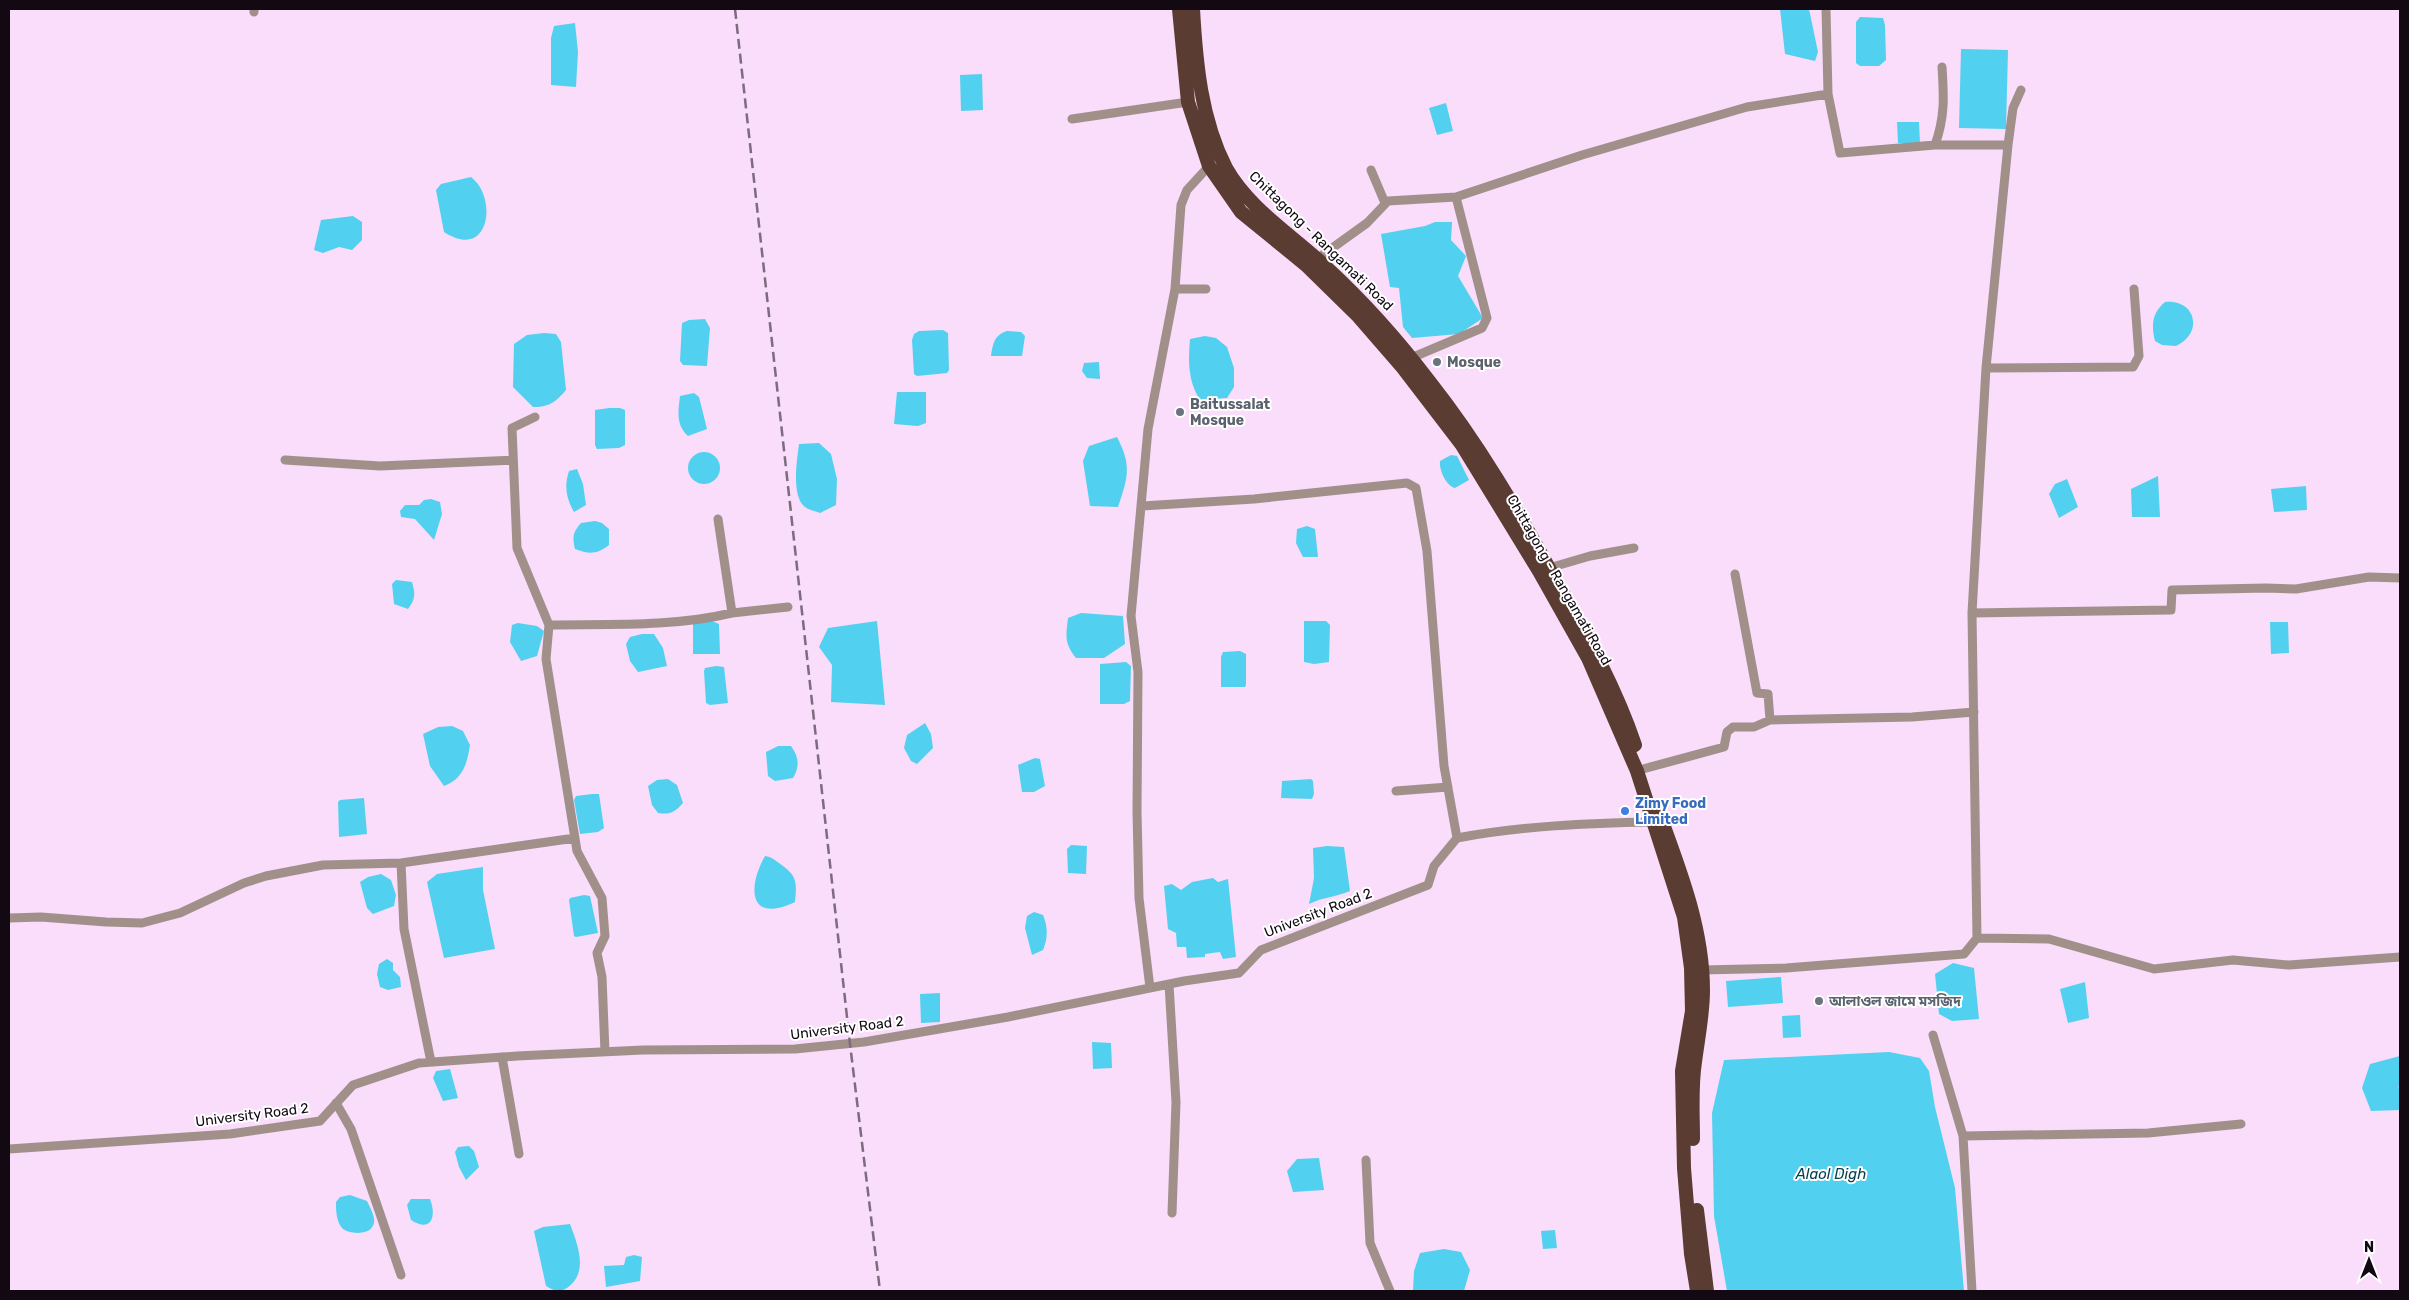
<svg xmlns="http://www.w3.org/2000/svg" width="2409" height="1300" viewBox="0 0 2409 1300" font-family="Rubik,'Noto Sans Bengali',sans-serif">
	<rect width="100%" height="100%" fill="#f9ddfb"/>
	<path fill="#52d0f0" d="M1780 9H1809L1818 52 1815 61 1785 54Z
		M1860 17 1883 18 1885 25 1886 60 1879 66H1860L1856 63V22Z
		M575 23 578 52 576 87 551 85V38L554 26Z
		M1961 49 2008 50 2006 129 1959 128Z
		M982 74 983 110 961 111 960 75Z
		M1446 103 1453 131 1437 135 1429 108Z
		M1897 122H1919L1920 143H1898Z
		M471 177C498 197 490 262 444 232L436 190 441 184Z
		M353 216 362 222V240L352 250 339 247 323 253 314 250 321 220Z
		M1435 222H1452L1451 240 1466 256 1458 276 1483 318 1459 334 1412 338 1403 327 1399 288 1390 287 1381 234 1425 226Z
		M2165 302C2196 299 2204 333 2176 346L2162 345 2155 341C2151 325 2152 313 2165 302Z
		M705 319 710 328 707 366 683 365 680 361 682 323 689 320Z
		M943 330 948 333 949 370 947 373 917 376 914 374 912 340 914 334 919 331Z
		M1007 331 1021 332 1025 336 1022 356H991C993 344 994 335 1007 331Z
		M544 333 556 334 561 342 566 390C557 401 548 408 533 407L513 387 514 344 527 335Z
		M1205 336 1216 338 1227 347 1234 368V387L1227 398 1200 400C1188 381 1188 362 1190 339Z
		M1099 362 1100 379 1087 378 1082 371 1084 363Z
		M897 392H926V423L918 426 894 424Z
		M694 393 699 397 707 429 688 436C676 425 678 412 680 396Z
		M609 408H620L625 410V445L619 448 597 449 595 445V410Z
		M1117 437C1132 466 1128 477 1118 507L1090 506 1083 461 1089 446Z
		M819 443 831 454 837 479 836 505 820 513C815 511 809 510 805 507 791 496 797 460 799 444Z
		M688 468a16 16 0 1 1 32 0a16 16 0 1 1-32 0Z
		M1451 455 1457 456 1469 480 1455 488C1446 486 1439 470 1440 461Z
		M577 469 583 484 586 505 574 512C566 498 564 486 569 471Z
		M2158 476 2160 517H2132L2131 489Z
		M2067 479 2078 507 2059 518 2049 494 2055 484Z
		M2306 486 2307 510 2274 512 2271 489Z
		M431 499 440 502 442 514 434 540 415 519 401 517 400 511 405 505H419L424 500Z
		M595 521 602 523 609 529V545C596 555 589 554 575 549 572 537 573 532 581 523Z
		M1307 526 1315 529 1318 557H1303L1296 543 1297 529Z
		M396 580 412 582C415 593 416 599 408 609L394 604 392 584Z
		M1081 613 1123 616 1125 644 1104 658H1076C1064 643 1066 636 1068 618Z
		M712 621 719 624 720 654H693V624Z
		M877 621 885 705 831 702 832 665 819 647 828 628Z
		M1304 621H1326L1330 625 1329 662 1314 664 1304 662Z
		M2270 622H2288L2289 653 2271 654Z
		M518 623 537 626 544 631 537 656 521 661 510 642 512 625Z
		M642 634H654L663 648 667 666 638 672 630 661 626 644 630 637Z
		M1240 651 1246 654V685L1245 687H1221V657L1223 652Z
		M1126 662 1131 666 1130 701 1124 704H1100V664Z
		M716 666 724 667 728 703 710 705 706 703 704 671 705 668Z
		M925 723 931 734 933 748 917 764 911 761 904 748 907 735Z
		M452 726 463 731 470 745C467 764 463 779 444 786L430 766 423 734 438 727Z
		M778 746H791C799 757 800 766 793 778L775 781 768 776 766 752Z
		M1035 758 1040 759 1045 786 1034 792H1022L1018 765Z
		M668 779 677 785 683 803C675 812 670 815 658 813L652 805 648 786 657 780Z
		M1311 779 1313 781 1314 794 1312 799 1281 798 1282 781Z
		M592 794H599L604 828 598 832 580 834 574 800 576 796Z
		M364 798 367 834 339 837 338 802 340 800Z
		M1071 845 1087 846 1086 874 1068 873 1067 849Z
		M1327 846 1344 847 1350 891C1336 897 1323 897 1309 904L1314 878 1313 848Z
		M765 856C772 857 773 859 779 863 797 876 797 880 795 902 749 924 747 888 765 856Z
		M483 867V890L495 949 444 958 427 882 437 874Z
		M381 874 391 880 396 895 394 906 373 914 367 908 360 882 368 877Z
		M1213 878 1218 882 1228 879 1236 957 1223 959 1220 952 1205 954V957L1187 958 1186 947H1177L1176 933 1168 929 1164 886 1172 884 1181 890 1192 882Z
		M584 895 590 896 598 933 576 937 574 936 569 900 570 898Z
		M1034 912 1043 915C1048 927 1048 938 1043 950L1032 955 1025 928 1027 916Z
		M387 959 393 963V970L400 977 401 987 388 990 380 987 377 974 379 964Z
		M1953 963 1974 968 1979 1019 1952 1021 1939 1014 1935 974Z
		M1781 977 1783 1003 1728 1007 1726 981Z
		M2085 982 2089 1018 2068 1023 2060 989Z
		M940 993V1022L921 1023 920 994Z
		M1800 1015 1801 1037 1783 1038 1782 1016Z
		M1092 1042 1111 1043 1112 1068 1093 1069Z
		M1889 1052 1920 1058 1929 1071 1935 1107 1955 1188 1964 1291H1727L1714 1216 1712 1113 1724 1060Z
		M2400 1056V1085L2398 1087 2400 1088V1110L2371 1111 2362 1088 2370 1064Z
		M450 1069 458 1098 443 1101 433 1078 436 1071Z
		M469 1146 474 1151 479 1167 466 1180 459 1167 455 1152 458 1147Z
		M1319 1158 1324 1190 1293 1192 1287 1171 1297 1159Z
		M350 1195 367 1201C370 1208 378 1220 372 1227 368 1235 349 1234 343 1229 336 1222 336 1210 336 1202L340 1197Z
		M411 1199H430C437 1217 431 1233 411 1220L407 1205Z
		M570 1224C578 1245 589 1273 567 1288 559 1293 554 1291 546 1286L534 1231 543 1227Z
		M1555 1230 1557 1248 1543 1249 1541 1231Z
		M1444 1249 1461 1252 1470 1270 1464 1291H1413L1414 1271 1420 1253Z
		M634 1255 642 1257 640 1281 606 1287 604 1266 624 1265 626 1257Z"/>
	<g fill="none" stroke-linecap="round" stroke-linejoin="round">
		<path stroke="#a1908a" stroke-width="9" d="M1826 9 1828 94
			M254 12V9
			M1072 119 1188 102
			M1935 145C1945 117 1944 97 1942 67
			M2008 145 2013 108 2021 90
			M1371 170 1385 203
			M1317 259 1367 223 1388 201 1456 197 1582 155 1747 107 1828 94 1840 153 1935 145H2008L1986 368 1972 613 2171 610 2172 590 2266 588 2296 589 2369 577 2400 578
			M1175 289H1206
			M1411 358 1482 328 1487 318 1456 197
			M1986 368 2133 367 2139 356 2134 289
			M535 417 512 428 517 548 549 625 546 659 577 851 602 898 605 936 597 953 602 977 605 1052
			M285 460 380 466 513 460
			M1142 506 1254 499 1407 483 1416 488 1427 551 1444 766 1457 838
			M1549 568 1590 556 1634 548
			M1735 574 1757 693 1768 694 1770 720
			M732 613 788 607
			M1972 613 1977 938
			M549 625C609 624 673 627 732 613L718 519
			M1643 769 1724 747 1727 732 1733 727H1754L1770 720 1912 717 1974 712
			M1396 791 1448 787
			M401 863 404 929 431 1062
			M9 918 41 917 106 922 142 923 180 913 244 883 266 876 323 865 401 863 575 838
			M1702 970 1786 968 1964 954 1977 938 2049 939 2154 969 2233 960 2289 965 2400 957
			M1169 984 1176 1102 1172 1213
			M1150 988 1139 898 1137 812 1138 672 1131 616 1148 429 1175 289 1181 205 1187 190 1209 166
			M1933 1035 1963 1136 1972 1291
			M502 1057 519 1154
			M336 1103 351 1129 401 1275
			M1963 1136 2148 1133 2241 1124
			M9 1149 230 1134 320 1121 353 1085 419 1063 517 1056 643 1050 795 1049 864 1042 1008 1017 1184 981 1239 973 1261 950 1428 885 1434 866 1457 838C1522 826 1587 823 1653 822
			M1366 1160 1370 1243 1390 1291"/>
		<path stroke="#5a3c32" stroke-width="14" d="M1179 9 1188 102 1209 166 1241 212 1306 265 1357 315 1403 368 1462 445 1539 571 1588 658 1637 771 1684 917 1691 968 1692 1011 1682 1071 1684 1168 1691 1254 1697 1291
			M1193 9C1196 63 1201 119 1226 168 1249 209 1292 235 1326 267 1364 302 1398 340 1429 381 1478 443 1517 510 1555 579 1585 633 1615 686 1635 745
			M1659 813C1680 870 1703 929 1703 990 1703 1015 1698 1038 1695 1062 1691 1087 1693 1114 1693 1139
			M1697 1210 1707 1291"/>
		<path stroke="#7d6b7e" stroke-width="2.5" stroke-dasharray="10 5" stroke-linecap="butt" d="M735 9 850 1044 880 1291"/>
	</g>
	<g fill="#6b7280" stroke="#fff" stroke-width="2">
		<circle cx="1437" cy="362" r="5"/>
		<circle cx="1180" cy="412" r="5"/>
		<circle cx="1819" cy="1001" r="5"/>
	</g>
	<circle fill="#3f7fe0" stroke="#fff" stroke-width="2" cx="1625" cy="811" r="5"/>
	<g text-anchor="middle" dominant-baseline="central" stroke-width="4" stroke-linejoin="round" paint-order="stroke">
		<g font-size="14" fill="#120913" stroke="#fff">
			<text transform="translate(1321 241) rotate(44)">Chittagong - Rangamati Road</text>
			<text transform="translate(1559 580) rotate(60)">Chittagong - Rangamati Road</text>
			<text transform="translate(1318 913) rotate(-21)">University Road 2</text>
			<text transform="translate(847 1028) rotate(-7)">University Road 2</text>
			<text transform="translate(252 1115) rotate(-7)">University Road 2</text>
		</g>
		<g font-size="14" font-weight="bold" fill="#5b616d" stroke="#fff" text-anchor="start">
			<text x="1447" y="362">Mosque</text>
			<text x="1190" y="404">Baitussalat<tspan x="1190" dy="16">Mosque</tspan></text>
			<text x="1829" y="1001">আলাওল জামে মসজিদ</text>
		</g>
		<g font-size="14" font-weight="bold" fill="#366cbe" stroke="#fff" text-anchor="start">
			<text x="1635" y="803">Zimy Food<tspan x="1635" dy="16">Limited</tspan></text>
		</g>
		<g font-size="15" font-style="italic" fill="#033f4c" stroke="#fff">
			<text x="1831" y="1174">Alaol Digh</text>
		</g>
	</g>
	<rect width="2409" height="1300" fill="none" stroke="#120913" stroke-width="20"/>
	<g transform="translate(2369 1260)" stroke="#ffffff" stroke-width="4" paint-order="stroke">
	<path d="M0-4L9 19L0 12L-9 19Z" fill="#120913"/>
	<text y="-8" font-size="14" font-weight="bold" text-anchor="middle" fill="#120913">N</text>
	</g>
</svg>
